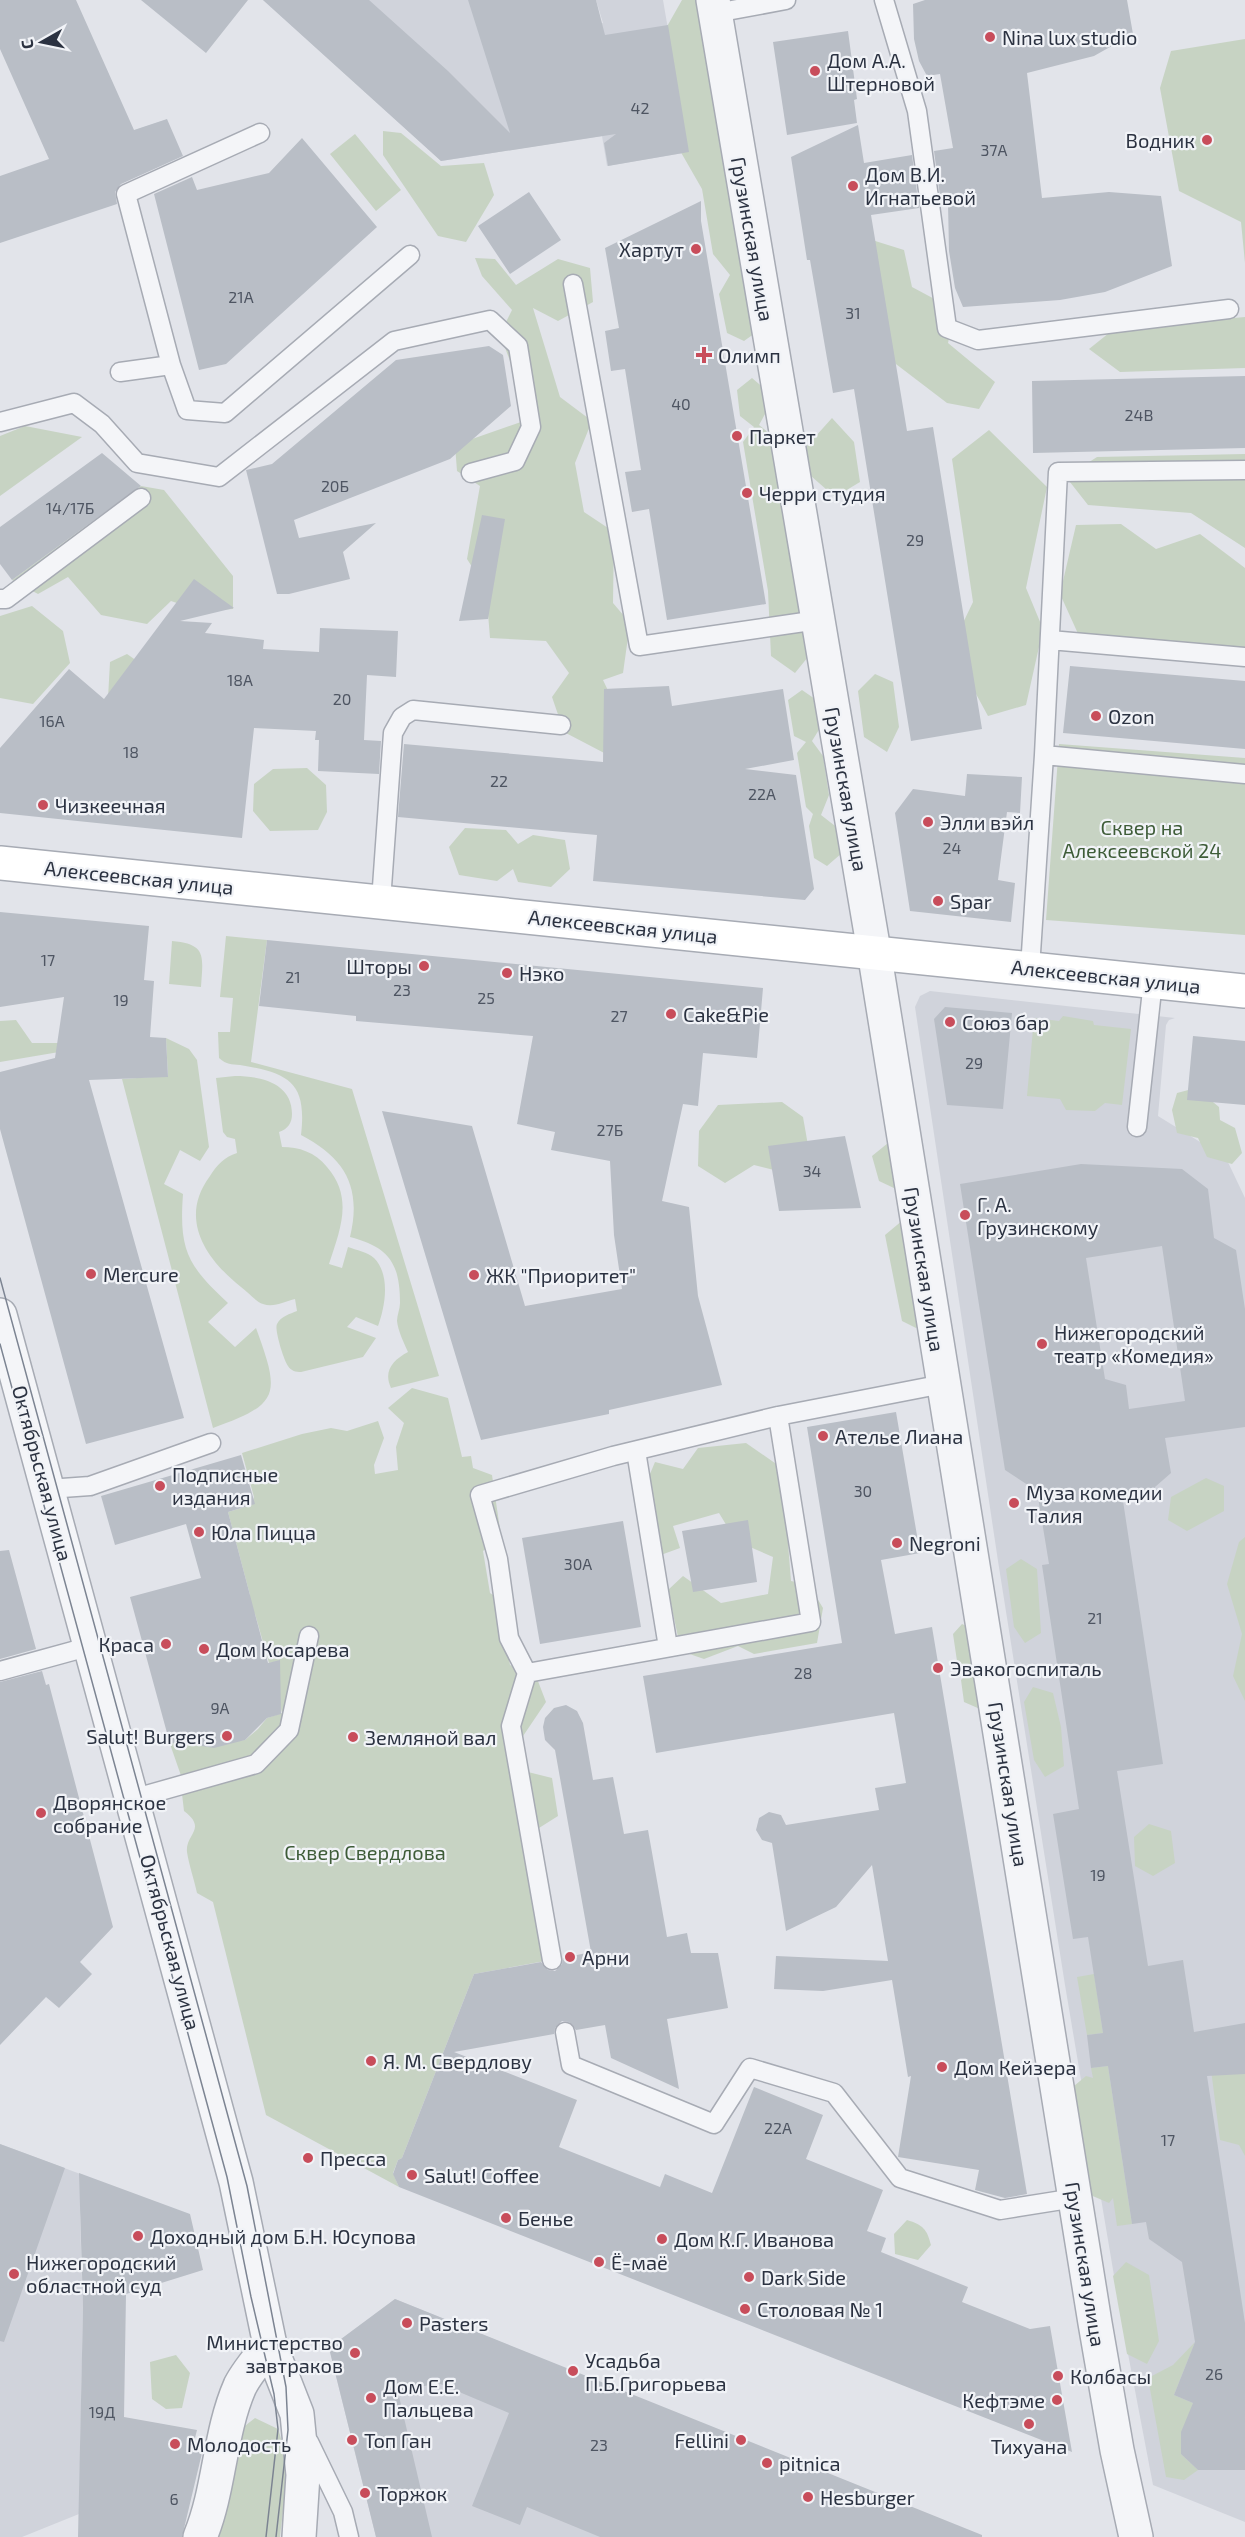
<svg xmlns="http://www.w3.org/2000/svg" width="1245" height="2537" viewBox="0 0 1245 2537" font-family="'Exo 2',sans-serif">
	<rect width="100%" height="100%" fill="#e2e4ea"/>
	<path fill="#d0d3db" d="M263 0H556L565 27 603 23 596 0H663L689 152 607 166 602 136 441 161Z
		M930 991 1175 1018 1169 1020 1166 1025 1158 1116 1226 1158 1245 1198V2522L1153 2485 1121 2317 1065 1985 998 1561 915 1007 920 996Z
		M0 2144 83 2175 80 2217 83 2308 79 2514 22 2537H0Z
		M395 2299 707 2426 664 2537H376L329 2348Z"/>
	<path fill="#c7d3c3" d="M682 0H700L765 326 744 341 727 333 719 294 730 275 713 254 702 189 667 128 661 37Z
		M1245 39V263L1241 222 1179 191 1160 88 1171 51Z
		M383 131 401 133 441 166 484 163 494 195 466 242 438 236 383 155Z
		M355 134 401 190 376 211 330 154Z
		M872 240 904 250 912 287 955 310 948 343 995 382 979 409 947 403 871 345Z
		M475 258 495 259 516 285 558 259 590 268 593 302 558 321 533 308 560 397 592 421 575 463 584 512 614 532 613 603 630 623 623 673 603 680 623 722 608 755 564 732 552 697 569 673 546 641 490 638 486 589 467 559 480 486 457 471 455 445 521 422 516 377 500 334 512 310 482 276Z
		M1245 317V368L1120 372 1089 349 1114 329Z
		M752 378 765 389 770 405 759 425 783 444 808 657 795 673 771 656 768 591 743 442 754 427 740 416 737 390Z
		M832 418 854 442 860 482 835 497 811 476 806 447Z
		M25 426 82 437 0 496V436Z
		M989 430 1047 487 1026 588 1043 629 1026 705 988 716 951 648 973 602 952 459Z
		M1245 454V548L1191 513 1088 505 1066 477 1097 457Z
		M141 486 164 490 233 576V609L200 611 171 601 147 624 101 615 68 577 38 594 12 580Z
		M1121 524 1156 549 1200 534 1245 568V653L1080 638 1060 594 1076 525Z
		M32 606 63 631 70 663 33 704 0 698V616Z
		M127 654 150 670 108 698 110 662Z
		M875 674 893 682 899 727 887 752 864 737 858 691Z
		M802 690 815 699 820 728 812 741 823 756 829 795 821 815 839 829 842 853 827 866 814 858 809 826 813 814 806 807 797 753 806 742 794 736 788 700Z
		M1059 744 1245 758V935L1046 920Z
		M307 768 326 785 327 812 318 830 270 831 253 811 254 784 273 769Z
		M465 828 506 830 518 844 533 835 565 840 570 869 551 887 518 882 513 869 497 881 459 875 449 847Z
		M226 936 267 940 251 1062 352 1089 439 1376 391 1388C383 1371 393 1360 408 1352 404 1343 398 1331 397 1321 397 1315 400 1309 400 1303 400 1262 388 1247 350 1237 362 1187 345 1158 301 1135 307 1083 290 1073 240 1065 231 1064 227 1065 219 1058L218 1032H230L233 998 220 997Z
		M172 941C207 944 203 956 201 987L169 984Z
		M1063 1016 1093 1021 1094 1025 1131 1029 1122 1105 1105 1103 1095 1111 1066 1110 1060 1099 1027 1096 1034 1018 1059 1021Z
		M16 1020 32 1043H61L65 1051 0 1062V1021Z
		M166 1038 189 1049 197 1060 209 1147 200 1161 180 1150 164 1184 183 1194C179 1250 187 1265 228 1303L208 1322 235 1347 256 1328C280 1394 281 1404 213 1428L122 1079 168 1076Z
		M235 1076C261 1076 292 1083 292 1114 292 1123 288 1129 279 1132L282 1147C299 1147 315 1152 327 1167 354 1198 340 1230 329 1264L342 1268 348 1247C356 1250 368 1252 374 1258 391 1275 385 1307 378 1326L356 1317 347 1327 376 1338 363 1357 301 1372C296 1372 291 1371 288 1366 284 1361 274 1329 277 1324 281 1316 290 1314 297 1311L295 1299C285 1301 274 1308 263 1304 256 1302 248 1292 241 1287 206 1259 178 1219 210 1176 217 1165 224 1157 237 1153L235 1139 227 1137 223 1132 216 1078Z
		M1196 1088 1219 1107 1220 1120 1235 1128 1242 1153 1232 1164 1207 1157 1198 1138 1177 1133 1172 1110 1177 1093Z
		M782 1102 803 1117 809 1151 782 1172 754 1165 725 1183 698 1166 699 1131 718 1105Z
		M888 1143 903 1152 896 1189 879 1181 872 1156Z
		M903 1220 929 1315 916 1328 902 1321 885 1235Z
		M412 1388 448 1398 462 1457 471 1456 473 1468 492 1475 501 1536 483 1551 490 1593 499 1599 510 1665 536 1676 546 1702 519 1742 528 1772 552 1778 558 1816 539 1828 521 1817 545 1961 474 1974 402 2158 398 2160 393 2173 399 2187 266 2115 213 1902 197 1893C194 1879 189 1865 187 1852 185 1834 208 1829 184 1811L182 1794 186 1790 170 1744 185 1740 196 1745 245 1740 258 1729 267 1718 282 1713 279 1701 280 1661 269 1663 255 1614 249 1607 250 1595 228 1512 252 1505 254 1497 242 1453 302 1434 331 1428 347 1431 378 1421 384 1438 374 1465 375 1474 398 1470 396 1447 404 1423 388 1408Z
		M746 1443 782 1468 791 1581 809 1585 823 1608 817 1643 754 1654 738 1646 704 1659 681 1651 668 1590 683 1576 721 1603 768 1594 773 1557 736 1541 719 1513 673 1526 680 1548 658 1556 637 1505 655 1462 683 1469 698 1448Z
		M1206 1478 1224 1486V1511L1187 1531 1168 1520 1171 1497Z
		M1245 1537V1701L1233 1676 1242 1634 1227 1584 1239 1542Z
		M1021 1559 1037 1569 1041 1633 1025 1643 1014 1627 1006 1569Z
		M962 1624 979 1632 980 1709 964 1702 961 1680 971 1670 957 1661 953 1634Z
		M1033 1687 1053 1693 1061 1727 1064 1766 1045 1777 1034 1760 1024 1702Z
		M1149 1824 1171 1831 1175 1863 1153 1876 1135 1866 1134 1837Z
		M1094 1974 1103 2033 1087 2035 1077 1977Z
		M1208 2046 1245 2067V2156L1239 2145 1220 2140Z
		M1108 2066 1132 2224 1117 2226 1113 2198 1109 2203 1088 2194 1074 2086 1086 2076 1093 2078 1091 2068Z
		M907 2220C923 2225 927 2229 931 2245L918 2260 895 2254 894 2234Z
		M1126 2262 1149 2275 1159 2341 1147 2364 1127 2354 1113 2276Z
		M1195 2342 1174 2395 1193 2403 1181 2454 1198 2470 1184 2480 1166 2477 1148 2378 1173 2365Z
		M176 2355 190 2373 182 2408 166 2409 152 2399 150 2362Z
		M255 2418 278 2429C291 2465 284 2500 280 2537H214L236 2433Z"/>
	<path fill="#b9bec6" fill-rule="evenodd" d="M0 0H76L134 130 167 119 183 156 121 184 115 192 117 204 0 243V176L49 159 0 49Z
		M141 0H248L206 53Z
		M263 0H369L448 71 510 133 468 0H596L605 35 668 25 689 152 608 166 604 143 616 134 441 161Z
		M925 0H1127L1133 34 1094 56 1027 73 1042 198 1109 192 1161 196 1172 266 1105 292 1060 300 963 307 955 288 949 251 948 203 941 204 934 151 953 148 940 74 927 76 919 61 914 39 913 4Z
		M848 31 857 99 854 100 857 123 787 135 773 42Z
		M858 125 864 163 912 155 919 208 871 215 907 431 933 427 982 729 911 741 854 389 833 393 810 260H807L791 157Z
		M302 138 377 227 226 364 199 370 154 194 192 177 197 190 269 173Z
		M529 192 561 240 510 274 478 226Z
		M701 201V221L766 604 667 620 649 509 632 512 625 472 641 470 625 369 611 371 605 331 619 328 605 248Z
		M489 346 503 355 511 406 450 459 294 520 299 538 376 523 343 552 350 579 289 594H277L246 470 272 464 396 360Z
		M1245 376V448L1033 453 1032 381Z
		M102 453 141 486 12 580 0 564V527Z
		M482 515 505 519 488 619 459 621Z
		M194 579 234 608 180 621 212 623 205 633 264 640 263 649 319 652 320 628 398 631 396 677 367 675 364 740 381 741 379 774 318 771 319 740H315L316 731 254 728 242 838 0 813V748L69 669 104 699Z
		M1070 666 1245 681V749L1063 733Z
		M669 686 672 706 783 689 794 760 745 769 796 775 814 889 805 900 593 881 597 835 398 817 404 744 603 762 604 689Z
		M967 774 1022 777 1020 813 1007 812 998 880 1015 883 1011 922 910 911 895 813 913 789 965 796Z
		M0 912 149 926 144 980 154 981 150 1037 166 1038 168 1077 89 1080 184 1418 86 1444 0 1129V1072L55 1058 64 997 0 1007Z
		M267 940 763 988 757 1058 703 1053 698 1106 683 1104 662 1201 689 1207 698 1296 722 1385 609 1410V1414L481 1440 382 1111 472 1126 525 1306 622 1289 614 1235 610 1161 551 1150 555 1132 517 1124 533 1036 356 1021V1016L259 1006Z
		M945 1007 1012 1013 1003 1109 947 1105 934 1019Z
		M1193 1036 1245 1041V1105L1187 1100Z
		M845 1136 861 1208 779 1211 768 1146Z
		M1081 1164 1182 1169 1208 1189 1214 1238 1236 1250 1245 1309V1427L1165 1438 1171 1473 1155 1487 1156 1496 1123 1501 1163 1764 1117 1771 1148 1966 1183 1960 1194 2032 1245 2023V2074L1207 2076 1245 2323V2470H1198L1181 2454V2432L1193 2403 1174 2395 1195 2342 1182 2262 1149 2239 1146 2222 1132 2224 1108 2066 1091 2068 1087 2035 1103 2033 1088 1937 1073 1939 1053 1814 1079 1809 1042 1565 1049 1564 1037 1491 1005 1470 960 1184ZM1162 1246 1185 1401 1129 1409 1126 1385 1105 1379 1086 1258Z
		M896 1412 920 1553 881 1560 895 1634 932 1627 1027 2194 1005 2198 975 2190 979 2170 898 2157 911 2076 908 2077 892 1980 823 1991 774 1989 776 1956 888 1961 872 1865 836 1907 786 1931 772 1843 762 1840 756 1830 759 1818 769 1812 781 1815 786 1825 879 1810 875 1788 906 1783 894 1713 656 1753 643 1676 842 1643 807 1427Z
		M241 1455 255 1504 228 1512 268 1663 280 1660 281 1714 267 1718 245 1740 214 1748 196 1745 185 1740 170 1744 130 1597 201 1578 186 1524 115 1545 101 1496Z
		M748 1520 757 1582 693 1592 682 1531Z
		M623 1521 641 1627 540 1644 522 1538Z
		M9 1550 36 1649 0 1659V1551Z
		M42 1671 46 1685 49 1684 113 1927 80 1962 92 1974 59 2008 46 1997 0 2045V1682Z
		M566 1705 577 1711 583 1723 593 1780 613 1777 624 1834 648 1830 667 1937 687 1933 691 1953H718L728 2008 667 2019 679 2089 611 2058 605 2025 576 2030 569 2022 562 2021 555 2028 554 2034 454 2052 577 2100 559 2147 660 2187 665 2174 712 2193 754 2087 823 2115 806 2159 883 2190 867 2231 886 2238 881 2252 968 2287 962 2302 1030 2329 1050 2326 1072 2452 399 2187 393 2174 398 2160 402 2158 474 1974 541 1962 548 1970 555 1971 562 1964 563 1958 591 1952 555 1750 545 1740 543 1727 545 1718 554 1708Z
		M0 2144 65 2168 4 2342 0 2341Z
		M79 2173 190 2214 203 2270 126 2294 124 2417 197 2430 192 2450 202 2453 182 2537H78L83 2308Z
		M395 2299 982 2535V2537H600L527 2507 520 2525 472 2506 509 2413 438 2383 398 2392 432 2537H376L329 2348Z"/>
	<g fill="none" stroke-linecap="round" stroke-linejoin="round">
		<defs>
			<path id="lane" d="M884 0 917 111 947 328 978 340 1229 309
				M716 13 786 0
				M573 284 639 646 818 620
				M171 365 126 194 260 133
				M120 372 171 365 187 410 225 413 410 255
				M0 422 74 403 102 424 137 463 219 477 394 341 490 320 518 346 531 427 515 461 471 473
				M0 599H6L141 498
				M1050 640 1245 657
				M1044 755 1058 472 1245 470
				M381 901 393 733 402 717 413 710 561 725
				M1030 968 1044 755 1245 774
				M1137 1127 1153 981
				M636 1451 668 1647
				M48 1489 90 1486 211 1443
				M0 1671 91 1646
				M527 1673 811 1622 778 1416
				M132 1799 256 1764 289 1730 309 1636
				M552 1960 511 1726 527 1673 509 1638 498 1559 480 1495 613 1456 778 1416 943 1384
				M565 2032 571 2065 714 2124 750 2068 834 2093 900 2178 1000 2210 1075 2198
				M309 2442 343 2512 349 2537"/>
			<path id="street" d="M713 0 874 951 1095 2323 1117 2450 1136 2537
				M0 1315 236 2182 270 2345 297 2414 303 2475 299 2537
				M200 2537C220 2489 219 2434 240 2386 247 2372 260 2357 270 2345"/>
			<path id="secondary" d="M0 863 1245 991"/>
		</defs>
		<use href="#lane" stroke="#a7abb4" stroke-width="21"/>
		<use href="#street" stroke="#a7abb4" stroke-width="36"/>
		<use href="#secondary" stroke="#a7abb4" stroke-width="36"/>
		<use href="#lane" stroke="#f4f5f8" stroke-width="18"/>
		<use href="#street" stroke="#f4f5f8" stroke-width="33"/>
		<use href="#secondary" stroke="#fff" stroke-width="33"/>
		<path stroke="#7c8492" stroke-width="1.5" d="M0 1278 247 2186 286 2387 288 2430 276 2537
			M0 1344 227 2177 251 2297 274 2394 278 2429 266 2537"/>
	</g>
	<g fill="#c84d5b" stroke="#f1f3f7" stroke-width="2">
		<circle cx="990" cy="37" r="6"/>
		<circle cx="815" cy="71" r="6"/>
		<circle cx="1207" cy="140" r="6"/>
		<circle cx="853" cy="186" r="6"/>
		<circle cx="696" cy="249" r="6"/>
		<path d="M701 346h6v6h6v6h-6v6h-6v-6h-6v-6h6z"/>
		<circle cx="737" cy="436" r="6"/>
		<circle cx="747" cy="493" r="6"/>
		<circle cx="1096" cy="716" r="6"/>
		<circle cx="43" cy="805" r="6"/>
		<circle cx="928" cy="822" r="6"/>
		<circle cx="938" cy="901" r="6"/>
		<circle cx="424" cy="966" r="6"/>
		<circle cx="507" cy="973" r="6"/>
		<circle cx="671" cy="1014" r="6"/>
		<circle cx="950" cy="1022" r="6"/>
		<circle cx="965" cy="1215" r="6"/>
		<circle cx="91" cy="1274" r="6"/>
		<circle cx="474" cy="1275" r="6"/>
		<circle cx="1042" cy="1344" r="6"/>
		<circle cx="823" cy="1436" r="6"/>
		<circle cx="160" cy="1486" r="6"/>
		<circle cx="1014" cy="1503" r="6"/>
		<circle cx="199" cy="1532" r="6"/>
		<circle cx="897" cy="1543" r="6"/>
		<circle cx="166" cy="1644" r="6"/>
		<circle cx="204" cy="1649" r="6"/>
		<circle cx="938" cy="1668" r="6"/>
		<circle cx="227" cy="1736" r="6"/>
		<circle cx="353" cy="1737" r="6"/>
		<circle cx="41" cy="1813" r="6"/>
		<circle cx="570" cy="1957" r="6"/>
		<circle cx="371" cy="2061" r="6"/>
		<circle cx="942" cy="2067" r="6"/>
		<circle cx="308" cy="2158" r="6"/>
		<circle cx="412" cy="2175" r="6"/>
		<circle cx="506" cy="2218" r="6"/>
		<circle cx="138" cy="2236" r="6"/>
		<circle cx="662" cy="2239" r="6"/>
		<circle cx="599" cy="2262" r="6"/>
		<circle cx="14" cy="2274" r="6"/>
		<circle cx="749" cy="2277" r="6"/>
		<circle cx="745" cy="2309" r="6"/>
		<circle cx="407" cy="2323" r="6"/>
		<circle cx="355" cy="2353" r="6"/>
		<circle cx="573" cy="2371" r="6"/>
		<circle cx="1058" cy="2376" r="6"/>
		<circle cx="371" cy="2398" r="6"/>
		<circle cx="1057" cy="2400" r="6"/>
		<circle cx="1029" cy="2424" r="6"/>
		<circle cx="352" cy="2440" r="6"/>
		<circle cx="741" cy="2440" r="6"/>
		<circle cx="175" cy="2444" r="6"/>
		<circle cx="767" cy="2463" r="6"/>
		<circle cx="365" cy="2493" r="6"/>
		<circle cx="808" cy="2497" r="6"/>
	</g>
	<g text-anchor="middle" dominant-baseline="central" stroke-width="4.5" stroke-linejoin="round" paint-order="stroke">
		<g font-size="16" fill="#4e5562">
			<text x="640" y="107">42</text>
			<text x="994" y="149">37А</text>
			<text x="241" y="296">21А</text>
			<text x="853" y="312">31</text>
			<text x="681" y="403">40</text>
			<text x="1139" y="414">24В</text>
			<text x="335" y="485">20Б</text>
			<text x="70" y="507">14/17Б</text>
			<text x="915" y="539">29</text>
			<text x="240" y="679">18А</text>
			<text x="342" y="698">20</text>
			<text x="52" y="720">16А</text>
			<text x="131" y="751">18</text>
			<text x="499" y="780">22</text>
			<text x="762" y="793">22А</text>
			<text x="952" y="847">24</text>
			<text x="48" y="959">17</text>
			<text x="293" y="976">21</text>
			<text x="402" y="989">23</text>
			<text x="486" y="997">25</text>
			<text x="121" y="999">19</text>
			<text x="619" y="1015">27</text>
			<text x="974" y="1062">29</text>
			<text x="610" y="1129">27Б</text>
			<text x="812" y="1170">34</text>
			<text x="863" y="1490">30</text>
			<text x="578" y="1563">30А</text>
			<text x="1095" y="1617">21</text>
			<text x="803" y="1672">28</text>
			<text x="220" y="1707">9А</text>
			<text x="1098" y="1874">19</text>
			<text x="778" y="2127">22А</text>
			<text x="1168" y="2139">17</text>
			<text x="1214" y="2373">26</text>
			<text x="102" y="2411">19Д</text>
			<text x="599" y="2444">23</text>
			<text x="174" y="2498">6</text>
		</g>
		<g font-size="20" fill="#2b3241" stroke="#f1f3f7" text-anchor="start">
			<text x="1002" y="37">Nina lux studio</text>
			<text x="827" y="60">Дом А.А.<tspan x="827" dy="23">Штерновой</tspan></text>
			<text x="1195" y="140" text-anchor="end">Водник</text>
			<text x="865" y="174">Дом В.И.<tspan x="865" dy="23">Игнатьевой</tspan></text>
			<text x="684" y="249" text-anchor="end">Хартут</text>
			<text x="718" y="355">Олимп</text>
			<text x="749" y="436">Паркет</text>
			<text x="759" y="493">Черри студия</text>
			<text x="1108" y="716">Ozon</text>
			<text x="55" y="805">Чизкеечная</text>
			<text x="940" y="822">Элли вэйл</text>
			<text x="950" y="901">Spar</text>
			<text x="412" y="966" text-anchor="end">Шторы</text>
			<text x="519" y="973">Нэко</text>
			<text x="683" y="1014">Cake&amp;Pie</text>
			<text x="962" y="1022">Союз бар</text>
			<text x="977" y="1204">Г. А.<tspan x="977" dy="23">Грузинскому</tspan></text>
			<text x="103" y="1274">Mercure</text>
			<text x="486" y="1275">ЖК "Приоритет"</text>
			<text x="1054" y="1332">Нижегородский<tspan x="1054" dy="23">театр «Комедия»</tspan></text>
			<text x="835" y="1436">Ателье Лиана</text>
			<text x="172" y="1474">Подписные<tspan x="172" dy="23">издания</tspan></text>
			<text x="1026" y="1492">Муза комедии<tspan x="1026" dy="23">Талия</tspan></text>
			<text x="211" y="1532">Юла Пицца</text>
			<text x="909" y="1543">Negroni</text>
			<text x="154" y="1644" text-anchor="end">Краса</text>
			<text x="216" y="1649">Дом Косарева</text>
			<text x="950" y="1668">Эвакогоспиталь</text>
			<text x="215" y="1736" text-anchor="end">Salut! Burgers</text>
			<text x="365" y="1737">Земляной вал</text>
			<text x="53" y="1802">Дворянское<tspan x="53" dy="23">собрание</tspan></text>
			<text x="582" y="1957">Арни</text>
			<text x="383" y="2061">Я. М. Свердлову</text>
			<text x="954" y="2067">Дом Кейзера</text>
			<text x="320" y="2158">Пресса</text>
			<text x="424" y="2175">Salut! Coffee</text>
			<text x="518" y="2218">Бенье</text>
			<text x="150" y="2236">Доходный дом Б.Н. Юсупова</text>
			<text x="674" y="2239">Дом К.Г. Иванова</text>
			<text x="26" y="2262">Нижегородский<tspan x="26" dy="23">областной суд</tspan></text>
			<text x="611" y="2262">Ё-маё</text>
			<text x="761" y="2277">Dark Side</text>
			<text x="757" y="2309">Столовая № 1</text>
			<text x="419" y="2323">Pasters</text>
			<text x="343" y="2342" text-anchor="end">Министерство<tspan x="343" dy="23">завтраков</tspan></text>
			<text x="585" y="2360">Усадьба<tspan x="585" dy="23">П.Б.Григорьева</tspan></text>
			<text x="1070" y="2376">Колбасы</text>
			<text x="383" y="2386">Дом Е.Е.<tspan x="383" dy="23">Пальцева</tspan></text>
			<text x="1045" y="2400" text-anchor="end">Кефтэме</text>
			<text x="364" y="2440">Топ Ган</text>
			<text x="729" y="2440" text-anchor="end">Fellini</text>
			<text x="187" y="2444">Молодость</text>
			<text x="1029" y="2446" text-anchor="middle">Тихуана</text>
			<text x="779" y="2463">pitnica</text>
			<text x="377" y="2493">Торжок</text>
			<text x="820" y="2497">Hesburger</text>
		</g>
		<g font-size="20" fill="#2b3241" stroke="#f1f3f7">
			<text transform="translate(753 239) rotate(80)">Грузинская улица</text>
			<text transform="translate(847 789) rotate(80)">Грузинская улица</text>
			<text transform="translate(139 877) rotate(6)">Алексеевская улица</text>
			<text transform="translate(623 926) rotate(6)">Алексеевская улица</text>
			<text transform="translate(1106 976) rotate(6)">Алексеевская улица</text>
			<text transform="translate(925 1269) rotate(81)">Грузинская улица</text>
			<text transform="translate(43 1473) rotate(75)">Октябрьская улица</text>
			<text transform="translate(1009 1784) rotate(81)">Грузинская улица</text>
			<text transform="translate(171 1942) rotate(75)">Октябрьская улица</text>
			<text transform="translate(1086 2264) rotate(81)">Грузинская улица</text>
		</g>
		<g font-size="20" fill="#3e5c38" stroke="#f1f3f7">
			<text x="1142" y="827">Сквер на<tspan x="1142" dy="23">Алексеевской 24</tspan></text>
			<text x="365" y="1852">Сквер Свердлова</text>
		</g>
	</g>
	<g transform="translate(42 42) rotate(261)" stroke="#f1f3f7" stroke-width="4.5" paint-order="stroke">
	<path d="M0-4.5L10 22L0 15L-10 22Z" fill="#2b3241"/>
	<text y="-9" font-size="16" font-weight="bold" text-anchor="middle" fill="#2b3241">С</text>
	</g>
</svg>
